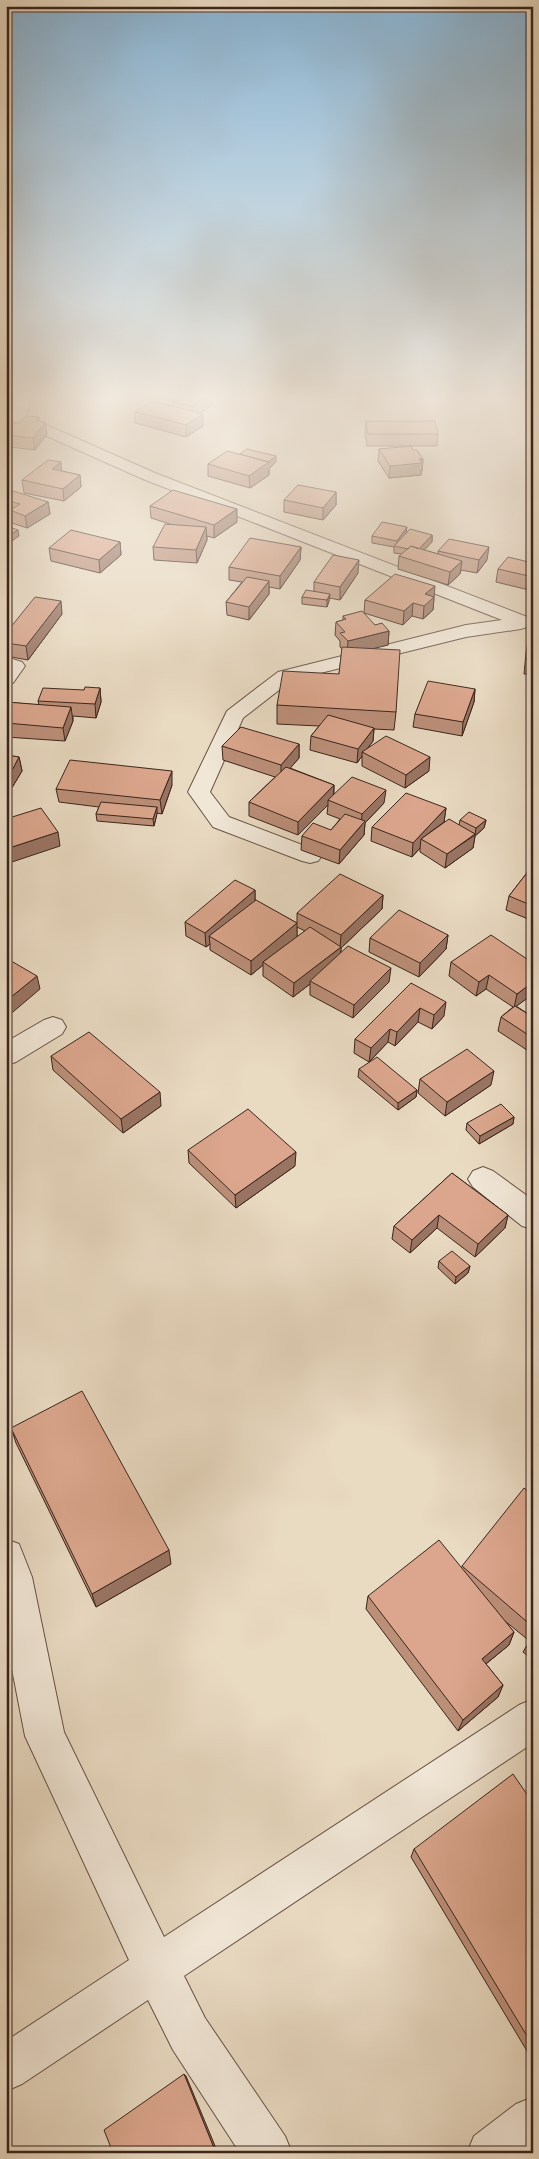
<svg xmlns="http://www.w3.org/2000/svg" width="539" height="2159" viewBox="0 0 539 2159" font-family="'Gentium Book Plus',serif">
	<rect width="100%" height="100%" fill="#e9dac2"/>
	<filter id="stains"><feTurbulence type="fractalNoise" baseFrequency=".004" numOctaves="4"/><feColorMatrix values="0 0 0 0 .2 0 0 0 0 .09 0 0 0 0 .02 0 0 0 .5 -.17"/></filter>
	<radialGradient id="worn" r=".72"><stop offset=".6" stop-color="#630" stop-opacity="0"/><stop offset="1" stop-color="#630" stop-opacity=".3"/></radialGradient>
	<g fill="none" stroke-linecap="round" stroke-linejoin="round">
		<defs>
			<path id="minor" d="M18 395H32L26 416 155 473 530 618 532 622 530 626 521 629 466 637 292 680 243 718 210 792 229 817 318 851 322 856 318 861 310 863 302 861 213 827 188 792 227 711 278 672 466 625 502 620 143 479 13 421 11 418Z
				M6 657 22 662 25 666 13 683 6 685Z
				M53 1017 62 1020 66 1027 62 1034 16 1062 6 1065V1042L44 1020Z
				M483 1167 493 1171 533 1200V1229L522 1226 473 1187 468 1179 473 1171Z
				M6 1539 19 1544 32 1577 64 1732 164 1937 519 1705 533 1699V1743L184 1976 205 2018 285 2136 292 2153H240L173 2050 148 2000 22 2084 6 2091V2041L129 1960 25 1736 6 1638Z
				M533 2097V2151L530 2153H467L474 2136 516 2104Z"/>
		</defs>
		<use href="#minor" stroke="#665246" stroke-width="2"/>
		<use href="#minor" fill="#f1e7d7" fill-rule="evenodd"/>
	</g>
	<path fill="#bc8f79" stroke="#3b251c" fill-rule="evenodd" d="M173 396 212 405 200 414 203 426 186 437 135 423V412L173 407Z
		M39 417V421L47 434 35 450 10 447V443H8L6 431 18 423Z
		M366 421 438 434 437 446H367L365 433Z
		M379 449 413 450 423 459 422 471H421V475L389 478 378 461Z
		M240 454 276 462 269 469V475L250 488 208 476V464Z
		M62 471 80 475 81 487 64 501 24 493 22 480Z
		M336 492V505L323 520 284 512V500Z
		M6 495 48 502 50 514 27 528 12 523 10 513 6 512Z
		M150 506 237 522 214 538 207 536V540L197 563 154 560 153 547 170 524 151 518Z
		M406 534 432 535V542L424 550 438 554V551L487 560 477 573 461 570 460 574 448 585 398 569 399 556 402 554 394 553V547L372 543V536Z
		M120 542 121 555 100 573 51 561 49 548Z
		M301 547 300 560 280 589 269 587V594L249 620 227 615 226 602 242 582 229 580V567Z
		M533 563V591L496 582 498 569Z
		M358 573 340 600 329 598V601L327 607 302 604V597L314 592V582Z
		M434 597 433 610 423 619 412 616 403 625 364 613 365 600Z
		M62 614 28 660 6 656V633Z
		M343 616 375 625 389 631 388 645 373 648 396 712 394 730 374 729 373 741 368 748 429 771 405 788 362 766V756L357 763 310 750 311 736 319 726 277 724V705L339 674 342 649 340 647V641L335 635 336 622 343 620Z
		M528 640H533V674H524L526 653Z
		M100 688 101 702 96 718 73 716V721L65 741 6 737V702L39 705 38 701 84 690Z
		M475 689 474 702 462 736 413 727 415 714Z
		M299 744V758L290 768 334 785V795L384 803 365 823 364 835 339 864 301 850 302 836 331 830 340 819 327 814 328 805 298 835 249 816V802L275 777 223 760 222 746Z
		M6 755 19 757 22 771 10 791H6Z
		M172 785 162 814 157 813 154 826 97 821 96 814 99 807 59 802 56 789Z
		M446 808 444 822 459 825 460 820H486L484 828 475 836 473 848 445 868 420 852V848L412 857 371 841 372 827Z
		M533 865V921L506 910 509 896Z
		M255 890V900L297 923V913L383 895 382 909 341 948V952L389 982 353 1018 310 995V984L293 997 263 976V965L251 975 210 950V944L206 947 186 936 185 922ZM297 927 305 931 297 937Z
		M448 935 446 949 419 977 369 952 370 938Z
		M451 962 533 963V994L516 1006 533 1017V1054L498 1031 501 1017 513 1007 486 989 476 996 449 976Z
		M411 983 444 1016 432 1029 418 1022 395 1046 388 1042 369 1062 354 1053 355 1039Z
		M51 1056 161 1106 123 1133 53 1070Z
		M359 1069 417 1090 416 1097 398 1110 358 1077Z
		M420 1079 491 1085 445 1116 418 1093Z
		M514 1117 513 1124 479 1144 466 1130 467 1123Z
		M188 1150 295 1166 236 1208 189 1163Z
		M452 1173 508 1215 505 1228 475 1257 437 1228 410 1253 392 1239 394 1226Z
		M439 1261 470 1266 468 1273 455 1284 438 1268Z
		M11 1428 171 1564 96 1607 16 1443Z
		M533 1495V1631L527 1639 505 1621 514 1632 509 1645 486 1664 503 1685 498 1697 458 1731 366 1609 368 1596 462 1567Z
		M533 1638V1660L523 1652 526 1647Z
		M533 1803V2061L411 1857 414 1849Z"/>
	<path fill="#997463" stroke="#3b251c" d="M6 395H11L6 403Z
		M210 395H212V405L192 418V406Z
		M203 414V426L186 437V425Z
		M39 417 40 428 45 422 47 434 35 450 33 438 36 421Z
		M276 456V462L269 469V475L250 488 249 476Z
		M419 459H423L422 471H421V475L389 478 390 466Z
		M61 462 62 475 52 469Z
		M80 475 81 487 64 501 63 489Z
		M336 492V505L323 520V508Z
		M48 502 50 514 27 528 25 516Z
		M237 509V522L214 538V525Z
		M206 527 207 540 197 563 196 550Z
		M407 527 406 534 397 546V541Z
		M18 530 19 536 6 545V537Z
		M432 535V542L417 558V551Z
		M120 542 121 555 100 573 99 560Z
		M301 547 300 560 280 589V576Z
		M489 547 487 560 477 573 479 560Z
		M359 560 358 573 340 600V587Z
		M462 561 460 574 448 585 450 572Z
		M269 581V594L249 620V607Z
		M435 586 433 610 423 619 425 594Z
		M330 594 329 601 327 607V600Z
		M61 601 62 614 28 660 26 646Z
		M413 603 412 616 403 625 404 611Z
		M389 631 388 645 347 655 348 641Z
		M100 688 101 702 96 718 95 704Z
		M475 689 474 702 462 736 463 722Z
		M71 707 73 721 65 741 63 728Z
		M374 728 373 741 364 753 362 752V756L357 763 358 749Z
		M299 744V758L281 779V765Z
		M19 757 22 771 10 791 8 778Z
		M430 757 429 771 405 788 406 775Z
		M172 771V785L162 814 160 800Z
		M334 785 333 799 328 800V805L298 835V822Z
		M386 790 384 803 365 823 364 835 339 864 340 850 361 826 362 814Z
		M157 807V814L154 826 153 819Z
		M446 808 444 822 421 839 420 848 412 857 413 843Z
		M486 820 484 828 475 836 473 848 445 868 447 854 475 835 476 828Z
		M58 832 60 846 6 864V849Z
		M255 890V904L209 936 210 944 206 947 205 933Z
		M383 895 382 909 341 948 340 961 310 981V984L293 997 294 983 340 948 341 935Z
		M297 923V937L263 962V965L251 975V961Z
		M448 935 446 949 419 977 420 963Z
		M391 968 389 982 353 1018 354 1005Z
		M489 975 486 989 476 996 479 982Z
		M37 976 40 989 7 1017 6 1012V1001Z
		M533 982V994L514 1008 517 994Z
		M446 1002 444 1016 432 1029 434 1015Z
		M420 1008 418 1022 395 1046 397 1032Z
		M390 1029 388 1042 369 1062 371 1048Z
		M494 1071 491 1085 445 1116 447 1102Z
		M417 1090 416 1097 398 1110V1103Z
		M160 1092 161 1106 123 1133 121 1119Z
		M514 1117 513 1124 479 1144 480 1136Z
		M296 1152 295 1166 236 1208 235 1195Z
		M439 1215 437 1228 410 1253 412 1240Z
		M508 1215 505 1228 475 1257 478 1244Z
		M470 1266 468 1273 455 1284 456 1277Z
		M169 1550 171 1564 96 1607 92 1594Z
		M533 1627V1631L527 1639Z
		M514 1632 509 1645 477 1671 482 1659Z
		M503 1685 498 1697 458 1731 463 1720Z
		M184 2074 186 2076 218 2153H216Z"/>
	<path fill="#dba68d" stroke="#3b251c" d="M175 395H210L192 406 172 401 179 398 173 396Z
		M152 401 203 414 186 425 135 412Z
		M27 416 39 417 36 421 45 422 33 438 8 435 12 431H6L13 423H18Z
		M366 421H435L438 434H368Z
		M411 446 413 450H417L423 459H419L422 463 390 466 379 449Z
		M247 449 276 456 268 462 240 454Z
		M227 451 269 462 249 476 208 464Z
		M48 460 61 462 52 469 80 475 63 489 22 480Z
		M298 485 336 492 323 508 284 500Z
		M173 490 237 509 214 525 150 506Z
		M13 491 48 502 25 516 10 510 20 504 6 500V495Z
		M382 522 407 527 397 541 372 536Z
		M165 524 206 527 196 550 153 547Z
		M6 526 18 530 6 537Z
		M410 529 432 535 419 549 411 546 408 549 394 546Z
		M71 530 120 542 99 560 49 548Z
		M250 538 301 547 280 576 229 567Z
		M449 539 489 547 479 560 438 551Z
		M411 546 462 561 450 572 399 556Z
		M333 555 359 560 340 587 314 582Z
		M508 557 533 563V577L498 569Z
		M395 574 435 586 425 594 434 597 424 606 413 603 404 611 365 600Z
		M247 577 269 581 249 607 226 602Z
		M306 590 330 594 327 600 302 597Z
		M35 597 61 601 26 646 6 643V633Z
		M362 611 375 625 382 623 389 631 348 641 340 633 345 632 336 622 346 619 343 616Z
		M528 640H533V661L527 660Z
		M342 647 400 650 396 712 277 705 283 671 339 674Z
		M428 681 475 689 463 722 415 714Z
		M85 687 100 688 95 704 38 701 43 688 84 690Z
		M6 702 71 707 63 728 6 723Z
		M328 715 374 728 358 749 311 736Z
		M241 727 299 744 281 765 222 746Z
		M386 736 430 757 406 775 362 752Z
		M6 755 19 757 8 778 6 777Z
		M70 760 172 771 160 800 56 789Z
		M286 767 334 785 298 822 249 802Z
		M352 777 386 790 362 814 328 800Z
		M406 793 446 808 413 843 372 827Z
		M101 802 157 807 153 819 96 814Z
		M41 808 58 832 6 849V814L9 818Z
		M469 812 486 820 476 828 460 820Z
		M345 814 365 821 340 850 302 836 313 823 331 830Z
		M449 819 475 834 447 854 421 839Z
		M533 865V906L509 896Z
		M340 874 383 895 341 935 297 913Z
		M235 880 255 890 205 933 185 922Z
		M256 900 297 923 251 961 209 936Z
		M399 910 448 935 420 963 370 938Z
		M310 927 341 947 294 983 263 962Z
		M491 935 533 963V982L517 994 489 975 479 982 451 962Z
		M348 946 391 968 354 1005 310 981Z
		M6 958 37 976 6 1001Z
		M411 983 446 1002 434 1015 420 1008 397 1032 390 1029 371 1048 355 1039Z
		M515 1006 533 1017V1038L501 1017Z
		M89 1032 160 1092 121 1119 51 1056Z
		M467 1049 494 1071 447 1102 420 1079Z
		M377 1057 417 1090 398 1103 359 1069Z
		M501 1104 514 1117 480 1136 467 1123Z
		M248 1109 296 1152 235 1195 188 1150Z
		M452 1173 508 1215 478 1244 439 1215 412 1240 394 1226Z
		M452 1251 470 1266 456 1277 439 1261Z
		M82 1391 169 1550 92 1594 11 1428Z
		M524 1488 533 1495V1627L462 1566Z
		M439 1540 514 1632 482 1659 503 1685 463 1720 368 1596Z
		M533 1638V1653L526 1647Z
		M513 1774 533 1803V2046L414 1849Z
		M184 2074 216 2153H113L104 2130Z"/>
	<linearGradient id="sky" x2="0" y2="1"><stop stop-color="#89b6d7"/><stop offset="0.57" stop-color="#f5eee4"/><stop offset="1" stop-color="#f5eee4" stop-opacity="0"/></linearGradient>
	<rect width="539" height="697" fill="url(#sky)"/>
	<rect width="539" height="2159" fill="none" stroke="#e9dac2" stroke-width="25"/>
	<rect x="8" y="8" width="524" height="2144" fill="none" stroke="#3b251c" stroke-width="2.5"/>
	<rect x="12" y="12" width="514" height="2134" fill="none" stroke="#3b251c"/>
	<rect width="100%" height="100%" filter="url(#stains)"/>
	<rect width="100%" height="100%" fill="url(#worn)"/>
</svg>
